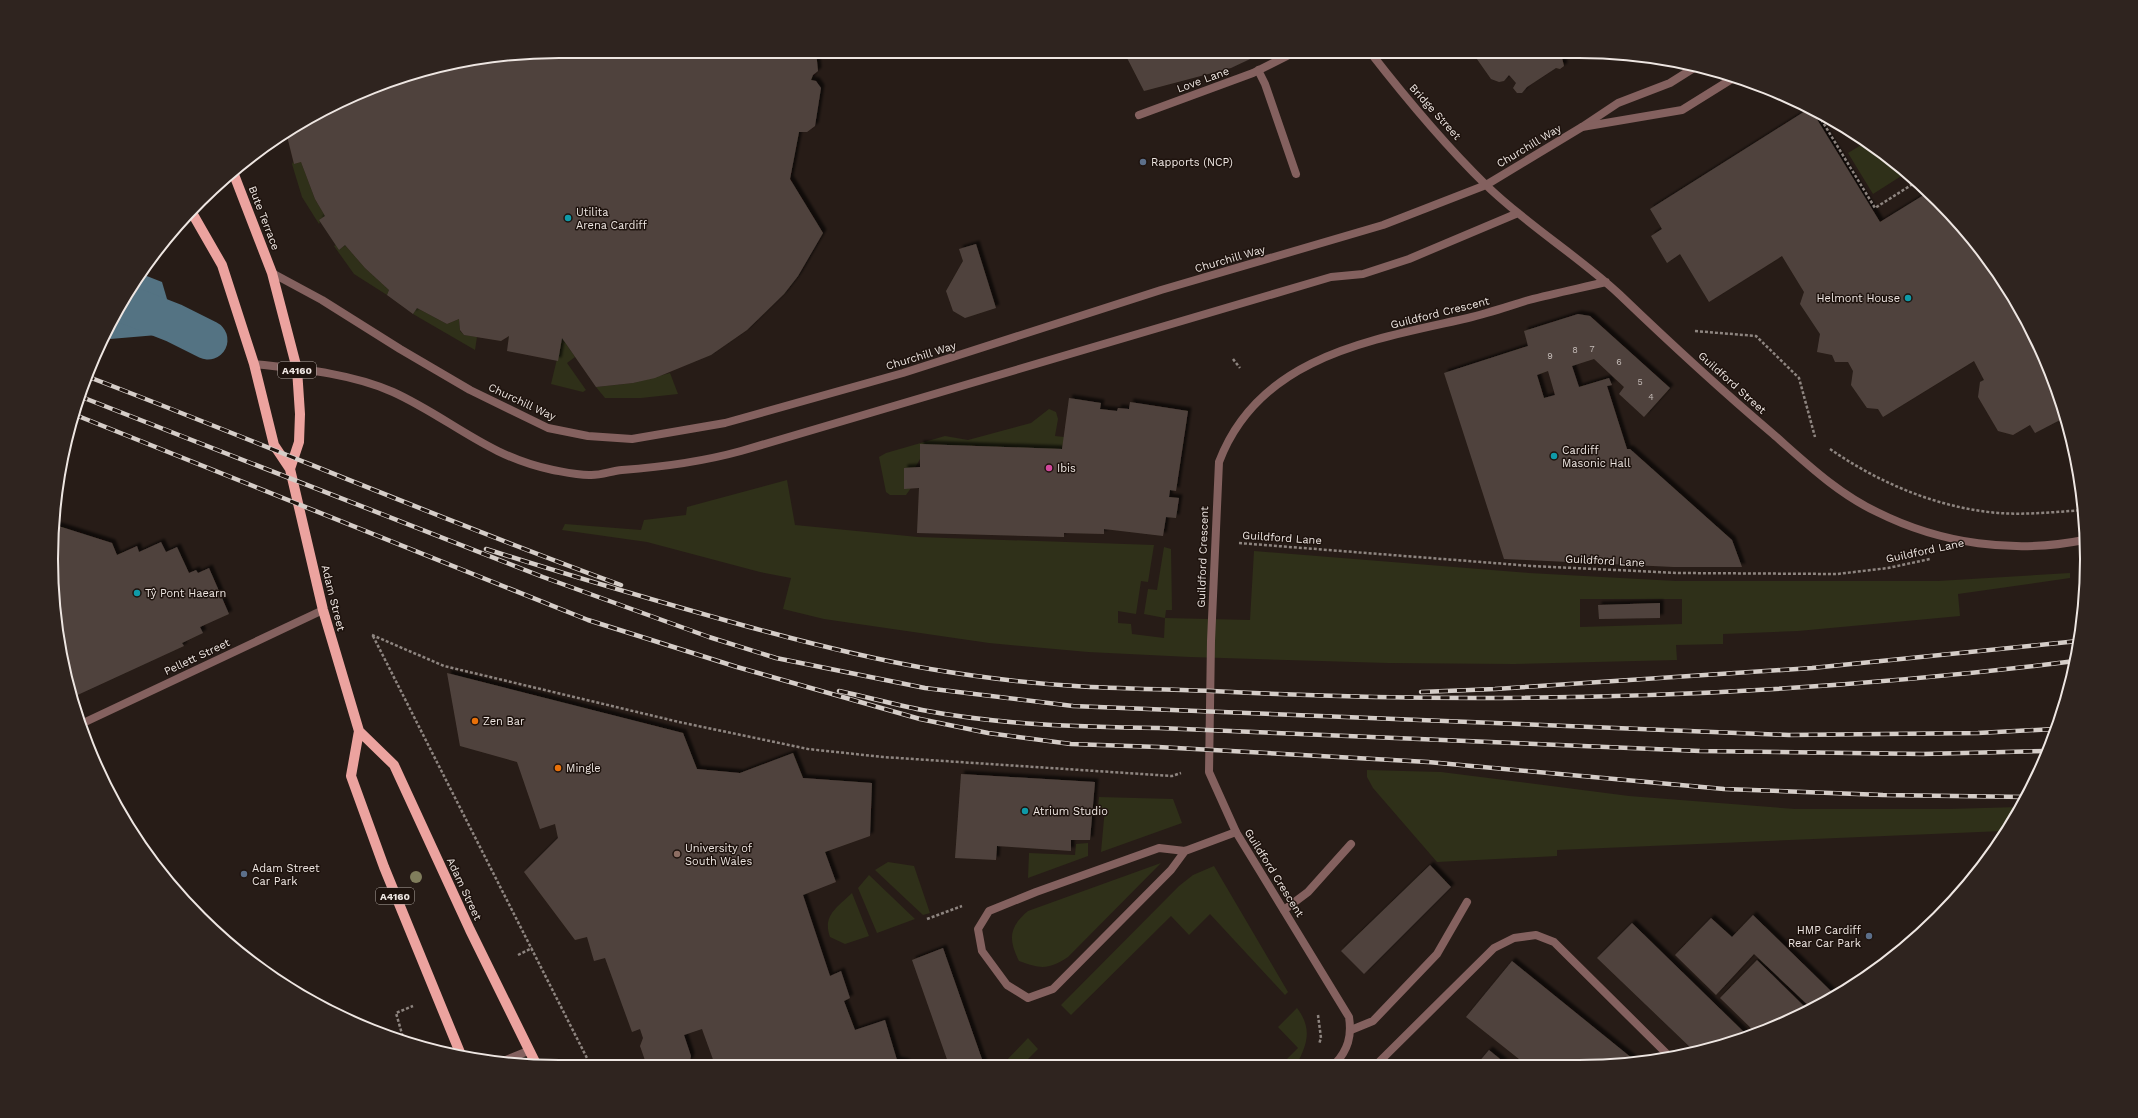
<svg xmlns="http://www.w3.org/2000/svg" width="2138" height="1118" viewBox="0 0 2138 1118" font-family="'Work Sans',sans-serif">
	<defs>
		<filter id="shadow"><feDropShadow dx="3.5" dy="-3.5" stdDeviation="1" flood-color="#0009"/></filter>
	</defs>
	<rect width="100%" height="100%" fill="#271c17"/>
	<path fill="#2f3019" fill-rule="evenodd" d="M1866 142 1888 156 1906 173 1873 194 1848 153Z
		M293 162 294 164 301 162 315 199 325 216 319 220 320 222 319 224 302 197 292 164Z
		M336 245 339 250 345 245 365 268 389 290 387 295 354 274 334 246Z
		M417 308 447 324 459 319 460 331 464 335 477 337 475 350 413 314Z
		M562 338 575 357 567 363 586 390 583 392 551 384Z
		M670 373 678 394 641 398H605L596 387 633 383Z
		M1049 409 1056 412 1058 419 1055 436 1064 437 1062 449 920 459 915 468H904V489L911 488 906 495H890L886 492 879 457 886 453 945 436 968 440 1031 423Z
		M787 480 795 525 918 537 1154 545 1148 582 1141 581 1136 614 1118 611V623L1131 624 1132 634 1164 638 1165 618 1144 614 1148 589 1157 590 1164 547 1171 549 1172 610H1166L1165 618 1250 620 1254 551 1529 573 1676 581H1938L2070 573V578L1958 594 1960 616 1798 631 1723 634V644L1676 645 1677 660 1514 664 1388 663 1190 657 1088 652 989 643 824 619 783 609 791 578 760 572 647 542 562 530 565 524 641 530 644 520 686 515 687 507ZM1580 599H1682V624L1580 627Z
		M1367 770 1441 772 1629 796 1795 809H1949L2019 807 2003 831 1557 850V856L1437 862 1373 788 1367 777Z
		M1099 797 1173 799 1182 823 1101 852 1105 808H1098Z
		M1088 843V856L1028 878 1029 853 1075 855 1076 844Z
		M888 862 914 866 930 913 923 915 875 870Z
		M1161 863 1068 957C1048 970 1041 969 1019 961 1008 939 1009 927 1028 911Z
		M1214 866 1288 992 1285 995 1210 914 1189 935 1171 916 1071 1015 1061 1005 1179 886 1193 875Z
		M869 875 915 919 877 933 858 888Z
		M852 893 869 936 845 944 830 937C822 915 838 907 852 893Z
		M1297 1008C1312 1028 1308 1043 1297 1064H1282L1298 1048 1278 1027Z
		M1028 1038 1038 1049 1023 1064 1002 1065Z"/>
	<path fill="#547383" d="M139 273 162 282 174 323 169 334 110 339 105 337Z"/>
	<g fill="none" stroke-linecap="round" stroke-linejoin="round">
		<path stroke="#547383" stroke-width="39" d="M123 303 174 323 208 340"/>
	</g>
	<path fill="#50433d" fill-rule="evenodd" filter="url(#shadow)" d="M559 51H816L818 71 813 75 811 80 816 81 821 88 815 126 807 132H799L790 179 823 233 798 276 784 294 747 330 711 355 655 378 633 383 596 387 562 338 558 361 507 351 509 336 501 341 464 335 460 330 459 319 447 324 417 308 413 314 387 295 389 290 365 268 345 245 339 250 319 220 325 216 315 199 301 162 294 164 286 132 305 119 395 78 460 61Z
		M1124 52H1265L1231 68 1144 91Z
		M1472 52H1555L1559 57 1562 58 1564 66 1560 69 1556 68 1527 87 1522 93H1517L1513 88 1516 83 1509 75 1504 81 1499 82 1491 79Z
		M1810 108 1880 222 1927 193 1961 224 2019 305 2060 396 2068 429 2062 419 2035 433 2030 425 2013 435 1998 431 1978 397 1980 382 1984 380 1974 361 1883 417 1878 409 1867 408 1851 385 1853 371 1848 362H1835L1832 355 1817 352 1820 334 1800 304 1804 292 1782 256 1709 302 1680 254 1667 263 1651 236 1662 229 1650 209Z
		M976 244 996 308 965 318 953 311 946 291 963 261 959 249Z
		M1578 314 1590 316 1670 388 1644 417 1619 394 1624 387 1594 359 1572 366 1579 387 1609 378 1612 385 1607 386 1627 449H1630L1732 540 1742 567H1674L1504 559 1444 373 1528 346 1524 331ZM1548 371 1555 395 1544 398 1537 375Z
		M1069 398 1101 403 1100 409 1117 411 1118 408 1129 409 1130 402 1188 411 1176 491 1170 490 1169 497 1179 498 1176 518 1166 517 1163 536 1104 529V534L1064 533V537L917 533 919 488 904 489V468L920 467V444L1062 449Z
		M52 524 112 543 117 555 137 546 139 552 161 542 166 552 177 547 189 573 196 570 198 573 209 568 229 614 200 627 203 633 182 643 184 646 71 698 55 625Z
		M1660 603V618L1599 619 1598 605Z
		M447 673 683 733 697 769 740 773 793 753 803 778 872 783 870 836 825 852 836 882 803 895 830 976 841 971 850 998 844 1001 855 1030 885 1020 897 1060 906 1062 907 1065H715L702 1029 684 1035 691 1056 690 1061 679 1065 647 1066 640 1046 643 1038 640 1029 632 1032 605 958 594 961 587 937 575 940 524 872 558 838 555 824 540 829 517 762 460 746Z
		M961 774 1095 782 1090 840H1071V851L997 846 996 860 955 858Z
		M1430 865 1451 887 1364 974 1341 951Z
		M1753 915 1833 993 1828 999 1811 1008 1754 954 1716 995 1675 955 1711 918 1732 937Z
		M1632 923 1747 1035 1693 1050 1597 958Z
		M943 948 983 1062 985 1065H949L912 960Z
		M1757 960 1808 1010 1773 1028 1756 1033 1720 998Z
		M1512 961 1638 1063H1524L1466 1017Z
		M1489 1050 1505 1063H1478Z"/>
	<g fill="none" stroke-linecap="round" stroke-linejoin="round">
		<path stroke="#8e8580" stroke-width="2.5" stroke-dasharray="3 2" stroke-linecap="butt" d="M1816 111 1875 208 1916 182
			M1695 331 1756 336 1799 378 1815 437
			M1233 359 1240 368
			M1830 449C1879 483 1938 508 1998 513 2026 515 2055 512 2083 510
			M1239 543 1532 566 1678 573 1837 574 1888 568 1930 559
			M372 635 444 666 679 722 808 749 883 757 1172 776 1181 773
			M373 636 591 1066
			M927 919 962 906
			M518 955 532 948
			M1318 1015 1321 1038 1319 1044
			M404 1041 396 1013 413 1006"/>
		<path stroke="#84615f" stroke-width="8" d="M1258 70 1265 84 1296 174
			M1139 115 1253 73 1295 52
			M1582 127 1618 103 1670 83 1697 66
			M1185 851 1171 870 1053 989 1028 998 1007 985 982 951 978 929 989 911 1036 892 1159 848 1185 851 1236 832
			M1284 910 1308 892 1351 844
			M1351 1030 1373 1021 1437 954 1467 902
			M501 1062 528 1051
			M1378 1063 1494 948 1514 938 1536 935 1554 942 1669 1056"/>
		<path stroke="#84615f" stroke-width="8" d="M1370 52C1405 97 1445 145 1486 185 1527 225 1577 255 1619 294 1669 342 1720 389 1773 434 1806 463 1837 493 1877 512 1941 544 2014 554 2084 540
			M272 273 322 300 400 349 470 390 548 428 588 436 632 439 725 423 903 373 1161 290 1383 225 1486 185 1582 127 1682 110 1735 77
			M254 364C301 369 350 373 393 392 450 418 488 457 553 470 564 472 577 475 589 475 600 476 611 471 622 470 663 467 701 462 741 451L1331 277 1363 274 1409 259 1518 213
			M81 724 323 610
			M1335 1064C1348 1050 1352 1036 1349 1017L1236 832 1209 772 1211 641 1219 462C1259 356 1371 340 1468 318 1489 313 1509 306 1529 300 1555 293 1581 288 1606 282"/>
		<path stroke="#eca39f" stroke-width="10" d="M233 172 272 273 297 369 300 414 299 442 290 469
			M191 211 222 265 254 364 274 445 290 469 323 610 359 731 351 776 384 867 461 1055
			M359 731 394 765 470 930 537 1066"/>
		<defs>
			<path id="rail" d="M86 376C265 444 441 520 621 585
				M79 396 543 577 709 637 776 658 925 688 1073 706 1789 735 1978 733 2055 729
				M73 414 588 620 737 667 920 719 988 733 1071 744 1158 747 1428 762 1724 789 1883 795 2026 797
				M486 549C571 576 656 601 742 625 804 642 866 658 930 669 978 677 1026 683 1075 686 1120 689 1166 689 1212 691 1500 706 1789 697 2075 661
				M839 691C866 697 894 704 922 710 1000 725 1080 727 1159 728L1700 751 1923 754 2047 751
				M1421 692 1495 689 1812 668 2078 641"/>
		</defs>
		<use href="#rail" stroke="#d5cdc8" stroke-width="4.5"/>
		<use href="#rail" stroke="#1e130e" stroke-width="3" stroke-dasharray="9" stroke-linecap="butt"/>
	</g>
	<circle fill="#807d5c" cx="416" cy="877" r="6"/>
	<g fill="#5c6f8a" stroke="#1e130e" stroke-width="1.5">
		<circle cx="1143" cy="162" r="4"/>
		<circle cx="244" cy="874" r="4"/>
		<circle cx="1869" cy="936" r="4"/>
	</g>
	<g fill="#0f9aa8" stroke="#1e130e" stroke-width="1.5">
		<circle cx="568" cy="218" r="4"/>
		<circle cx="1908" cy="298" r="4"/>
		<circle cx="1554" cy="456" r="4"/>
		<circle cx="137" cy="593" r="4"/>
		<circle cx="1025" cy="811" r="4"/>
	</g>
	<circle fill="#d1479c" stroke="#1e130e" stroke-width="1.5" cx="1049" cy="468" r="4"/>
	<g fill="#e8710a" stroke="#1e130e" stroke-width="1.5">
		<circle cx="475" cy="721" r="4"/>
		<circle cx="558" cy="768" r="4"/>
	</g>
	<circle fill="#8d6e63" stroke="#1e130e" stroke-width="1.5" cx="677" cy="854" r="4"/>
	<g text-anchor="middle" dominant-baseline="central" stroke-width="3" stroke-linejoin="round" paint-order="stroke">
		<g font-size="9" fill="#c6bdb9">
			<text x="1592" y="349">7</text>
			<text x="1575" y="350">8</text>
			<text x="1550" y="356">9</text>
			<text x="1619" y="362">6</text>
			<text x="1640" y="382">5</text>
			<text x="1651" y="397">4</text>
		</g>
		<g fill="#1e130e" stroke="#b0a7a2" stroke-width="1">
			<rect x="278" y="362" width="38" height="16" rx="3"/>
			<rect x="376" y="888" width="38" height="16" rx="3"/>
		</g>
		<g font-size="10" font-weight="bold" fill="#eee6e2">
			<text x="297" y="370">A4160</text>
			<text x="395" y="896">A4160</text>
		</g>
		<g font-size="11" fill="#eee6e2" stroke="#1e130e">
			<text transform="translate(1203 80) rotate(-20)">Love Lane</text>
			<text transform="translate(1435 112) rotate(48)">Bridge Street</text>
			<text transform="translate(1529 146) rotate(-31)">Churchill Way</text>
			<text transform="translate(264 218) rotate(69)">Bute Terrace</text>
			<text transform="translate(1230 259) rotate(-16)">Churchill Way</text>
			<text transform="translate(1440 313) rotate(-14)">Guildford Crescent</text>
			<text transform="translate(921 356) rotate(-17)">Churchill Way</text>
			<text transform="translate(1732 383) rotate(42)">Guildford Street</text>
			<text transform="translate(522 402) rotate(25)">Churchill Way</text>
			<text transform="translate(1282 538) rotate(4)">Guildford Lane</text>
			<text transform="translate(1925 551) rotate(-12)">Guildford Lane</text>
			<text transform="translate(1203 557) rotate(-88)">Guildford Crescent</text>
			<text transform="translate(1605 561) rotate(3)">Guildford Lane</text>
			<text transform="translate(333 598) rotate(76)">Adam Street</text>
			<text transform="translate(197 657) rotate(-25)">Pellett Street</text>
			<text transform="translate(1274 873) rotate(58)">Guildford Crescent</text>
			<text transform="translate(464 889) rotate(65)">Adam Street</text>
		</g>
		<g font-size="11" fill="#eee6e2" stroke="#1e130e" text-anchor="start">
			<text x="1151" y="162">Rapports (NCP)</text>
			<text x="576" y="212">Utilita<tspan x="576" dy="13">Arena Cardiff</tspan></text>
			<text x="1900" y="298" text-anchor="end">Helmont House</text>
			<text x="1562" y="450">Cardiff<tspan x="1562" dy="13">Masonic Hall</tspan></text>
			<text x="1057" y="468">Ibis</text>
			<text x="145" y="593">Tŷ Pont Haearn</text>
			<text x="483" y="721">Zen Bar</text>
			<text x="566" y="768">Mingle</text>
			<text x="1033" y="811">Atrium Studio</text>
			<text x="685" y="848">University of<tspan x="685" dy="13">South Wales</tspan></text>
			<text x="252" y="868">Adam Street<tspan x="252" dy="13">Car Park</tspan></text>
			<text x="1861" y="930" text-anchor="end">HMP Cardiff<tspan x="1861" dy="13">Rear Car Park</tspan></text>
		</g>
	</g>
	<path d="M0 0H2138V1118H0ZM559 58H1579A501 501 0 0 1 2080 559V559A501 501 0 0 1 1579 1060H559A501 501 0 0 1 58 559V559A501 501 0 0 1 559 58Z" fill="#2f241f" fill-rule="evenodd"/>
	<path fill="none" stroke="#eee6e2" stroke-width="2" d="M559 58H1579A501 501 0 0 1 2080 559V559A501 501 0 0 1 1579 1060H559A501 501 0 0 1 58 559V559A501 501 0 0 1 559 58Z"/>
</svg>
